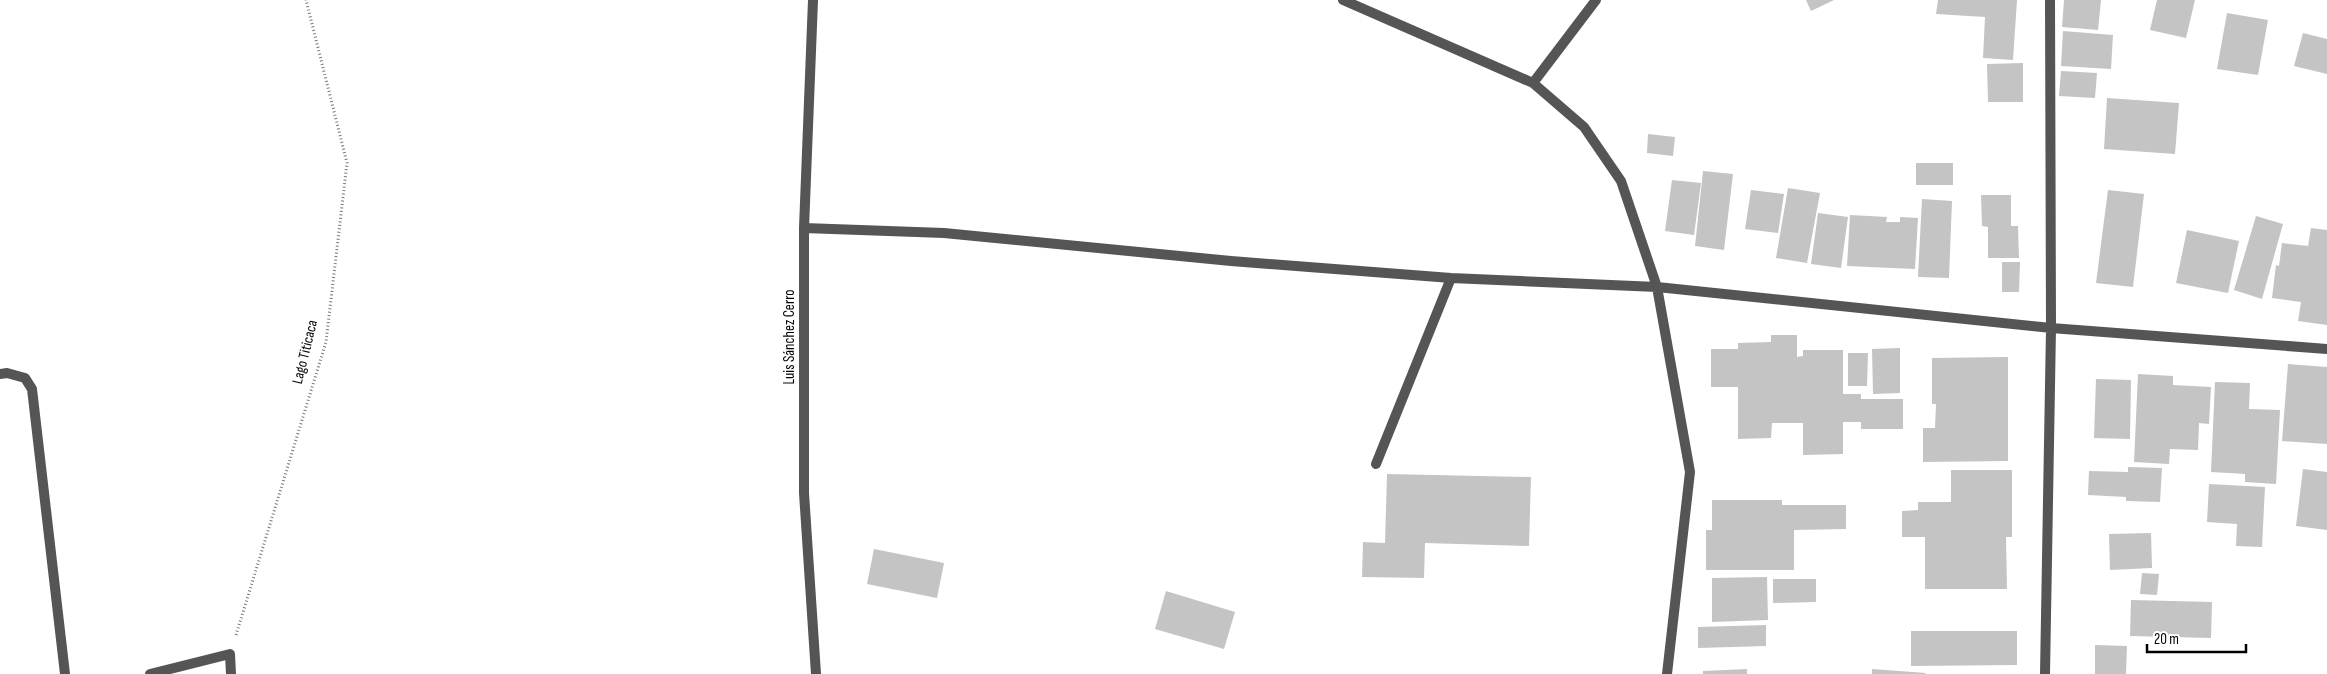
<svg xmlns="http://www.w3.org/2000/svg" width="2327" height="674" viewBox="0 0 2327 674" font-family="'Sofia Sans Condensed',sans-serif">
	<rect width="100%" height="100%" fill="#fff"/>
	<path fill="#c4c4c4" d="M1806 0H1834L1811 11Z
		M1938 0H2017L2013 60 1983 58 1985 17 1936 14Z
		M2064 0H2101L2098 30 2062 27Z
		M2157 0H2195L2186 38 2150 30Z
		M2227 13 2268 20 2258 75 2217 69Z
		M2063 31 2113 35 2111 69 2061 66Z
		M2303 33 2327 39V74L2294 66Z
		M2023 63V102H1988L1987 64Z
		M2061 71 2097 73 2095 98 2059 96Z
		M2107 98 2179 103 2175 154 2104 149Z
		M1648 134 1675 137 1673 156 1647 153Z
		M1916 163H1953V185H1916Z
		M1703 171 1733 174 1724 250 1695 246Z
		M1672 180 1701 183 1694 235 1665 231Z
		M1788 188 1820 193 1807 263 1776 258Z
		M1751 190 1784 194 1778 233 1745 229Z
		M2108 190 2144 194 2133 287 2096 283Z
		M1981 195H2011V226H2018L2019 258H1988V227L1982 226Z
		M1922 199 1952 201 1949 278 1918 277Z
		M1818 213 1848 217 1841 268 1811 264Z
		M1850 215 1887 217 1886 222H1900V217L1918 218 1915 269 1847 266Z
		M2256 216 2283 224 2262 299 2234 290Z
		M2311 228 2327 230V325L2298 321 2301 302 2272 298 2276 265 2279 266 2282 243 2308 246Z
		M2187 230 2239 241 2228 293 2176 283Z
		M2002 262H2020L2019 292H2002Z
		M1771 335H1797V357L1803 356V350H1843V394H1861V399H1903V429H1861V422H1843V454L1803 455V423H1772L1771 438 1738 439V387H1711V349H1738V343L1771 342Z
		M1900 348V393L1873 394 1872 349Z
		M1848 353H1868L1867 386H1848Z
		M2008 357V461L1923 462V428H1935L1936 404H1932V358Z
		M2288 364 2327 367V444L2282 441Z
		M2138 374 2173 376V385L2211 387 2209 424 2199 423 2198 450 2170 449 2169 464 2134 462Z
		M2096 379 2131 380 2130 439 2094 438Z
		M2215 382 2250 383 2249 409 2280 410 2276 484 2245 482V474L2211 472Z
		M2128 467 2162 468 2160 502 2126 501V497L2088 495 2089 471 2128 472Z
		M2303 469 2327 472V530L2296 526Z
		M1951 470H2012V537H2006L2007 589H1925V537H1902V511L1918 510V502H1951Z
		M1387 474 1531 477 1529 546 1425 543 1424 578 1362 577 1363 542 1385 543Z
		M2209 484 2265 487 2262 547 2236 546 2237 524 2207 522Z
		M1712 500H1782V505H1846V529L1794 530V570H1706V530H1712Z
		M2151 533 2152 568 2110 570 2109 534Z
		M874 549 944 563 937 598 867 584Z
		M2142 573 2159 574 2157 595 2140 594Z
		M1767 577 1768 620 1712 622V578Z
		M1773 579H1816V602L1773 603Z
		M1166 591 1235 612 1224 649 1155 629Z
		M2131 600 2212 602 2211 638 2130 636Z
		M1766 625V646L1698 648V627Z
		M1911 631H2017V665L1911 666Z
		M2095 645 2127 646 2126 674H2095Z
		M1747 669V674H1703V671Z
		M1872 669 1926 673 1925 674H1872Z"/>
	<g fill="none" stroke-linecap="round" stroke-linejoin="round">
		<path stroke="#777" stroke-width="3" stroke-dasharray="1 2.5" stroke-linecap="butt" d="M236 635 326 342 347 163 306 0"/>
		<path stroke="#555" stroke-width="10" d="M150 674 230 654 231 674"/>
		<path stroke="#555" stroke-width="10" d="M813 0 804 228V493L816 674
			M1343 0 1533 83 1584 127 1621 181 1657 287 2051 328 2327 349
			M1533 83 1596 0
			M804 228 944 233 1231 261 1451 278 1657 287 1690 472 1667 674
			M0 374 7 373 25 378 32 389 65 674
			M1376 464 1451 278
			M2045 674 2051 328 2050 0"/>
	</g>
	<g text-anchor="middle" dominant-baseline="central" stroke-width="5" stroke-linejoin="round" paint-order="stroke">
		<g font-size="15" fill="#000" stroke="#fff">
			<text transform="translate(789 337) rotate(-90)">Luis Sánchez Cerro</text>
			<text transform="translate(305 352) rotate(-76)">Lago Titicaca</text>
		</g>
	</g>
	<path d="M2147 644v8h99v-8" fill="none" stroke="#000000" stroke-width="2.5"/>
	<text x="2154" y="644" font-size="15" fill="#000000" stroke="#ffffff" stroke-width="4" paint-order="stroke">20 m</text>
</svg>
